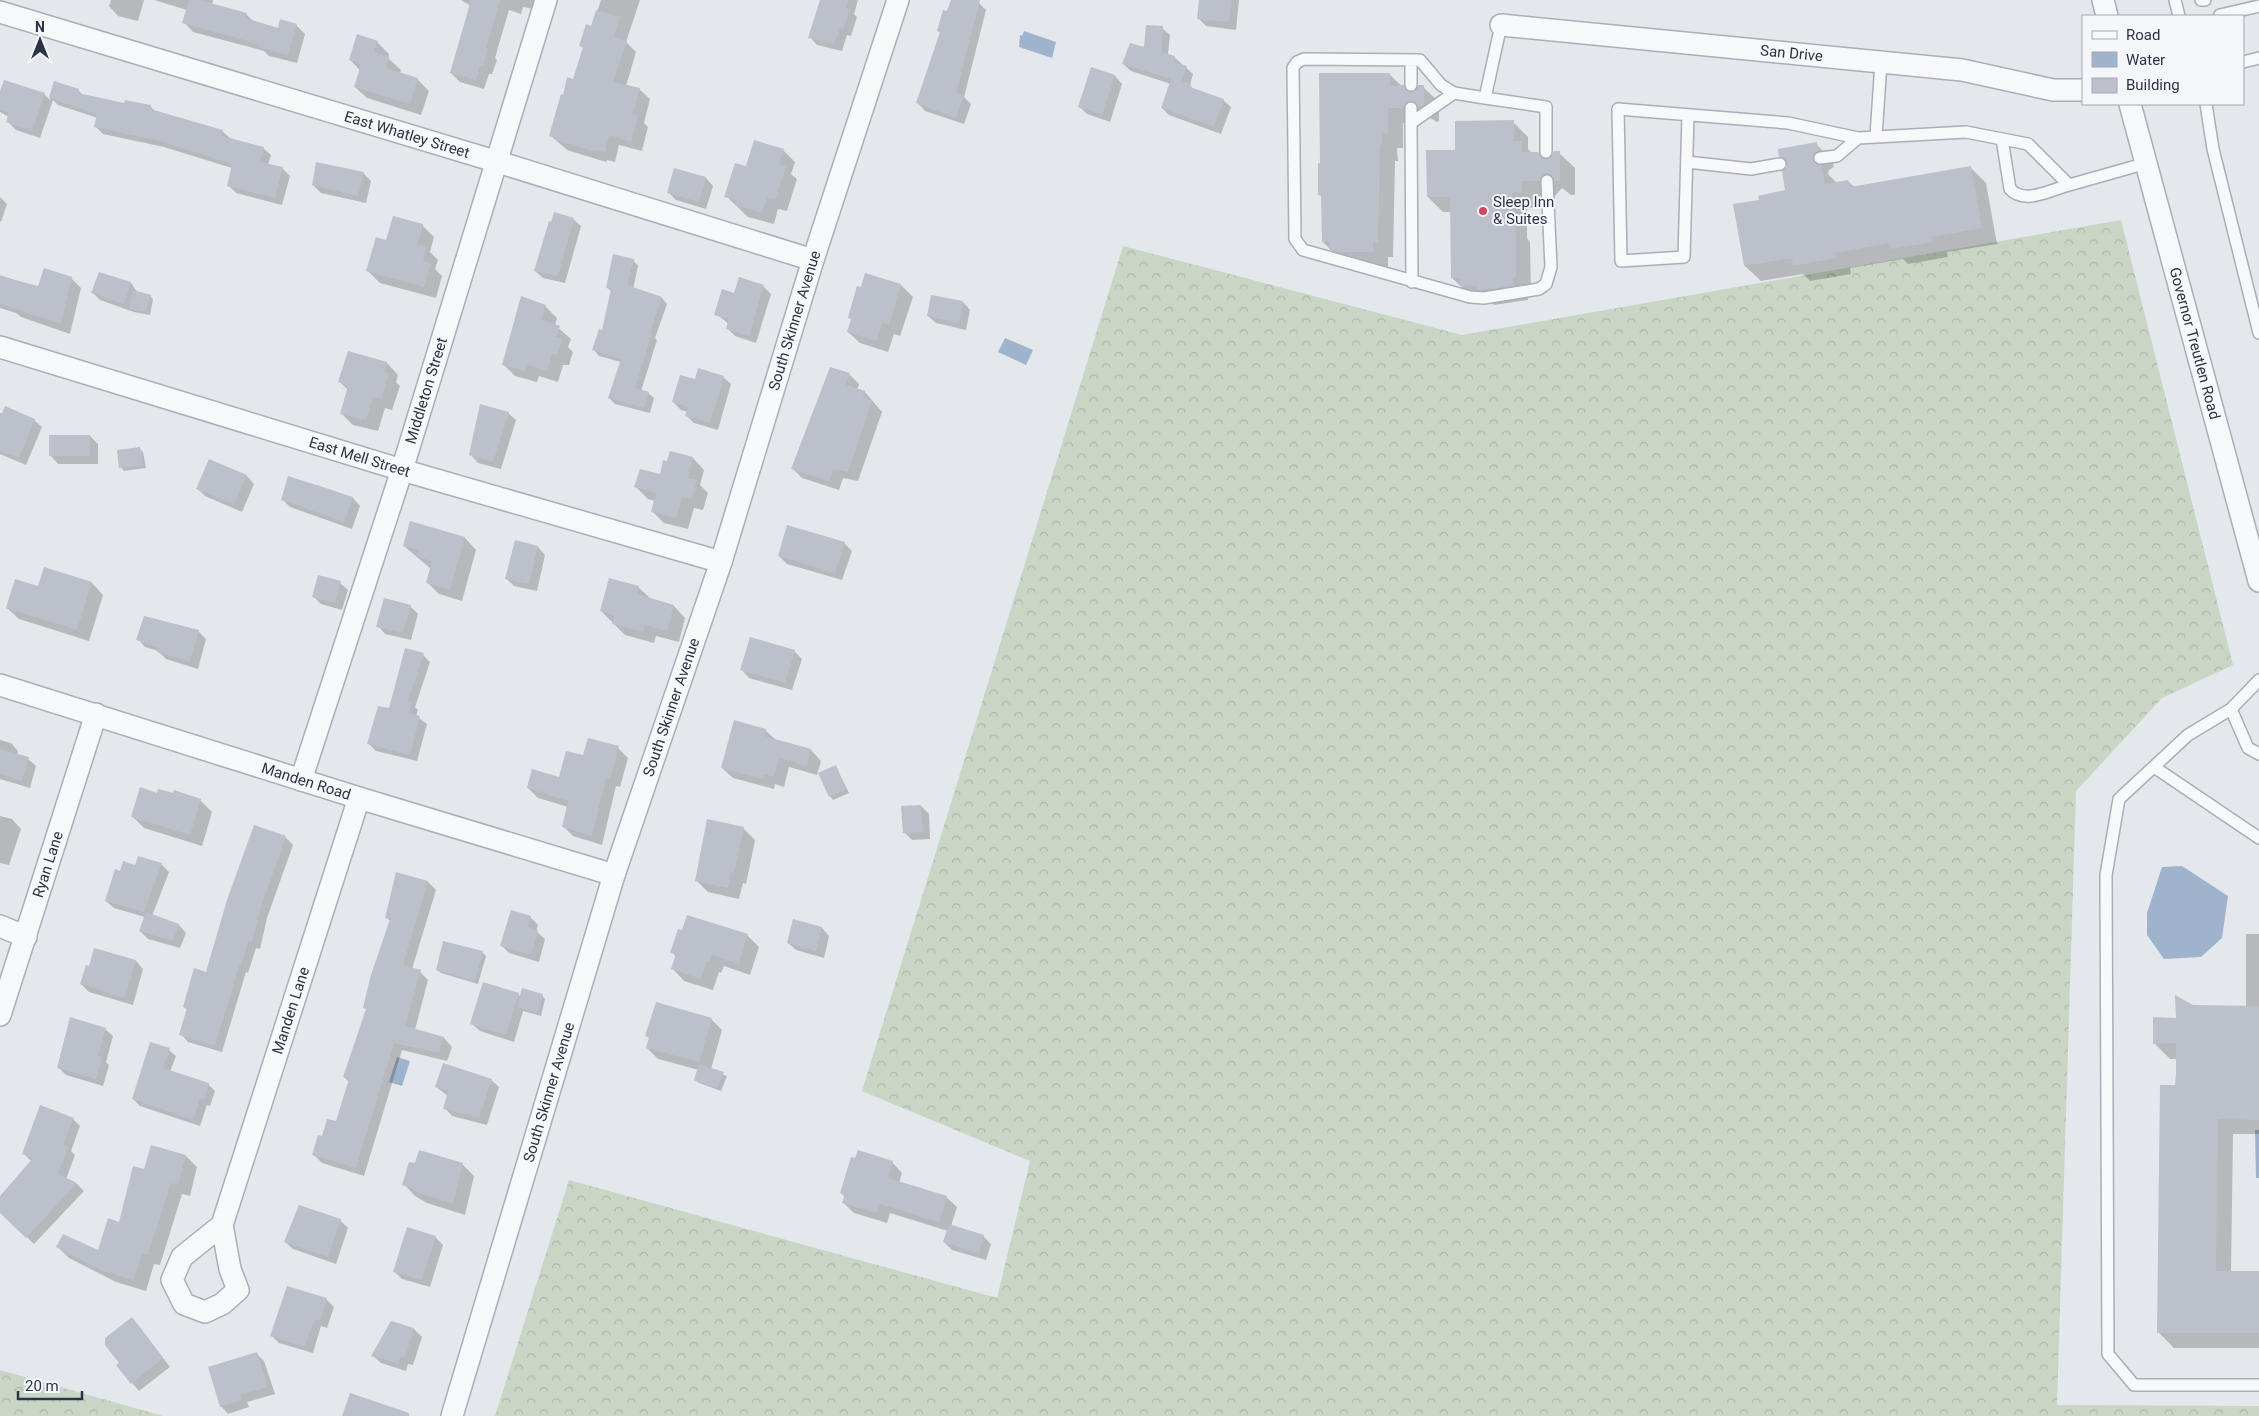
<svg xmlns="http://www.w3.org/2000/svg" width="2259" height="1416" viewBox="0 0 2259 1416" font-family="Roboto,sans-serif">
	<defs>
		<pattern id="forest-crowns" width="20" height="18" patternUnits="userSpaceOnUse" patternTransform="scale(1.25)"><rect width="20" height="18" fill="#c9d6c5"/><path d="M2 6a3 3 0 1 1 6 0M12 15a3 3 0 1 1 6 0" fill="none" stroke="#adb8ab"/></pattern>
	</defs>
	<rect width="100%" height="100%" fill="#e4e7ec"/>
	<path fill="url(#forest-crowns)" d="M2121 220 2233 665 2162 698 2076 791 2057 1405 2259 1406V1416H495L569 1180 997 1298 1030 1161 862 1091 1123 246 1462 335Z
		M0 1370 163 1416H0Z"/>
	<path fill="#9fb4cc" d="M1024 31 1056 42 1052 58 1019 47 1020 35 1022 36Z
		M1005 338 1033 350 1026 365 998 352Z
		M2182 866 2228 896 2222 938 2201 957 2164 959 2147 935V913L2162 867Z
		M397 1057 410 1061 402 1086 389 1082Z
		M2255 1130H2259V1178H2256Z"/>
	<path fill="#0003" d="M111 0H144L138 21 118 16 109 6Z
		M154 0H213L212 5 246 14 254 22 279 29 296 25 305 34 297 63 269 56 264 51 193 32 184 22 187 10Z
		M461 0H536L533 9 523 7 521 14 509 10 495 58 497 60 492 74H489L484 89 460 82 451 73 471 6Z
		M601 0H640L626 42 636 52 626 86 639 89 650 99 644 123 648 127 642 151 619 145 615 162 607 160 606 162 567 150 550 135 564 97 574 80 584 49 581 46 592 27Z
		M822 0H858L854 14 857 17 851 36 847 35 842 51 817 45 810 37Z
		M952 0 979 3 986 10 964 97 971 104 964 124 925 111 918 103 941 33 938 31Z
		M1200 0H1239L1236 30 1206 26 1198 18Z
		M1162 28 1170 35 1168 55 1174 57 1193 74 1190 85 1194 90 1223 100 1231 107 1221 134 1169 115 1162 108 1171 84 1131 71 1123 64 1145 49Z
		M377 42 389 54 388 58 401 70 400 73 417 79 429 91 421 115 367 98 355 87 360 70 350 60Z
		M1092 69 1115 76 1122 84 1110 122 1087 114 1079 106Z
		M1389 74 1410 94 1423 87 1439 102V121L1437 122 1427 116 1419 123H1403V148H1397L1398 161H1395L1393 257H1388V267L1356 268 1346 265 1323 242V198L1319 194 1321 164Z
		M55 83 78 90 83 95 125 104 150 106 156 112 222 131 230 138 263 148 271 155 268 165 282 168 290 176 282 205 236 193 228 185 232 168 164 147 103 134 96 127 98 118 58 105 53 100 40 138 16 130 8 122 9 117 0 112V95L44 94 50 100Z
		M1513 122 1528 137V149L1532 153H1538L1546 160 1559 153 1575 168V195H1571L1562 188 1555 196H1537V207L1527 208V238L1530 242 1531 293H1528V300L1494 305 1490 301 1468 293 1452 278V212H1443L1428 197 1456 151Z
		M1816 144 1832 160 1834 167 1829 170 1828 174 1837 183 1848 181 1855 188 1970 167 1986 183 1997 244 1947 252 1948 257 1908 264 1903 259 1850 268 1851 274 1810 281 1803 274 1761 281 1745 266 1760 201 1787 190 1788 164 1780 156Z
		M783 150 795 162 791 174 797 179 787 211 778 209 774 224 748 217 726 196 747 168Z
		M675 169 706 178 713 186 706 209 676 200 668 192Z
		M363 173 371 181 366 203 321 193 313 185Z
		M0 197 7 204 1 222 0 221Z
		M573 219 581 226 565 283 543 278 535 271Z
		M422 225 434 237 430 252 438 260 435 269 442 276 436 298 380 283 368 271 387 241Z
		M633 260 638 266 633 289 662 298 667 304 655 338 657 340 641 391 648 393 654 398 650 413 615 404 609 398 621 362 599 356 594 350 603 332 612 292 607 287Z
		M0 275 38 288 71 278 81 288 70 334 21 317 16 313 0 308Z
		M866 275 901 285 913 297 900 336 894 334 888 352 860 343 848 332 852 320 850 318Z
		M740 279 764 287 771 294 756 343 735 336 727 328 729 324 716 314 735 295Z
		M131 283 138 293 150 296 153 299 150 315 134 312 100 300 92 292Z
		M963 302 970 310 966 330 936 323 928 316Z
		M545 306 557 318 555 325 571 339 568 347 573 352 569 365H563L558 382 539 376 537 382 515 376 503 364Z
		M349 352 387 363 398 375 396 382 400 386 392 410 385 408 378 431 353 425 341 413 348 390 340 382Z
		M849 374 859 384 857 390 865 392 882 412 858 481 843 478 839 490 802 478 792 468Z
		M723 377 731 384 718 430 694 423 687 416 688 412 681 410 673 402 695 381Z
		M0 413 34 420 42 427 26 465 0 454Z
		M508 413 516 420 501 469 478 463 471 455Z
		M90 436 98 444V464H58L51 456Z
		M140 449 143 452 146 468 124 471 121 467Z
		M693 458 704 470 700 485 708 493 703 510 694 508 688 529 664 523 652 511 655 501 648 499 636 487Z
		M209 460 247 476 254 484 242 512 205 496 197 488Z
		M317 485 353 498 360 506 352 529 290 507 282 499 316 488Z
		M465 538 476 550 462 601 439 594 427 582 431 569 404 546Z
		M844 543 852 551 842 580 787 564 779 556Z
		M538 547 545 555 537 591 514 586 507 579Z
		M92 583 103 595 89 641 19 619 7 608 39 587Z
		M340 583 348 590 342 610 321 604 314 597Z
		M638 587 651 599 674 606 685 618 679 642 656 636 654 643 625 635 601 611Z
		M410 606 418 614 411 640 385 634 378 626Z
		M199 632 206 639 198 669 166 659 158 651 145 647 138 639Z
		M794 651 802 659 792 690 749 678 742 670Z
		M423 655 430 662 415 707 418 710 416 716 427 724 417 761 376 751 369 744Z
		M765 730 776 740 811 750 821 761 817 775 789 767 784 787 775 784 774 789 733 778 722 768Z
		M0 740 11 743 18 751 17 755 28 759 36 766 30 788 0 779Z
		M618 748 628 758 620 787 616 786 602 845 573 836 563 826 568 807 538 798 528 788 560 778 584 757Z
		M836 767 849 793 833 800 830 796Z
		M158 794 200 800 212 812 202 846 144 828 132 816Z
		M921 806 929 814 930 839 912 840 904 832Z
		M0 816 12 819 21 829 9 865 0 863Z
		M743 828 755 840 746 884 743 883 739 899 708 892 696 880Z
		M285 837 293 845 267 918 260 949 256 948 248 973 246 972 222 1052 188 1042 181 1034 188 1011 184 1007 207 973Z
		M161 864 169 872 152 916 179 925 186 933 180 948 148 939 140 931 145 917 114 908 106 901 121 872 136 867Z
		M397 874 428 882 436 890 412 969 420 972 428 980 415 1030 444 1038 452 1047 447 1061 402 1050 364 1176 322 1163 314 1155 323 1138 337 1123 349 1082 344 1077 367 1010 364 1007 390 921 386 917Z
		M530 917 538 925 536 931 545 939 539 962 509 953 502 946Z
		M822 928 829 936 824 958 796 950 788 943Z
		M2246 934H2259V1134H2233L2231 1272H2259V1348H2174L2158 1332 2177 1059H2170L2154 1043 2192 1006 2246 1007Z
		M747 935 759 947 750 975 724 966 721 973 719 972 713 990 684 981 673 969 676 957 672 952Z
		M444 942 483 953 486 956 478 984 441 973 437 970Z
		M95 950 136 961 143 969 133 1005 89 992 81 984 90 967Z
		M518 994 521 997 542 995 545 999 541 1016 523 1011 514 1042 480 1031 472 1024Z
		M711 1019 722 1030 711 1069 727 1076 721 1091 699 1083 695 1080 699 1070 658 1059 647 1048 650 1039 647 1036Z
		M105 1029 113 1036 106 1062 109 1065 103 1086 66 1075 58 1067Z
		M169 1050 176 1056 170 1072 208 1084 215 1091 210 1106 207 1105 200 1126 140 1106 133 1099Z
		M491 1080 499 1087 487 1125 452 1116 445 1108 448 1096 436 1087Z
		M73 1119 80 1126 71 1151 75 1155 66 1179 77 1184 84 1191 34 1244 0 1212V1198L32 1162 24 1154Z
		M186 1156 197 1167 190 1196 182 1194 160 1265 154 1264 146 1291 116 1282 69 1258 58 1247 99 1252 120 1223 145 1171Z
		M892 1162 902 1173 899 1183 946 1197 957 1207 951 1226 984 1237 991 1244 986 1260 952 1250 944 1242 948 1231 890 1213 887 1223 854 1213 843 1202 845 1197 841 1193Z
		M462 1164 474 1176 465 1215 427 1203 415 1196 404 1184Z
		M340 1220 348 1228 336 1264 293 1249 285 1242 291 1225Z
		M435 1237 443 1245 430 1287 402 1279 395 1272Z
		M326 1299 334 1307 327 1328 321 1326 313 1353 279 1343 271 1335Z
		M392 1322 414 1329 422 1337 413 1365 408 1364 406 1371 381 1363 373 1356Z
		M139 1326 170 1367 139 1391 132 1383 121 1363Z
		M257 1354 264 1361 275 1394 247 1402 249 1407 228 1414 221 1406Z"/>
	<path fill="#bbc0ca" d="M189 0H199L247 13 245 18 278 28 280 19 297 24 288 55 258 47 259 44 182 23Z
		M471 0H500L486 49H488L483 66 480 65 476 80 450 73Z
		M820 0H848L846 8 850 9 843 29 840 28 834 44 808 38Z
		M951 0H980L956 93 964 96 956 118 916 103 940 32 937 31 943 10 947 11Z
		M1199 0H1231L1229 22 1197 19Z
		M596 10 620 17 614 37 627 41 613 82 640 88 633 114 638 116 631 142 609 135 605 152 596 150V152L555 140 556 138 549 136 561 94 563 95 567 77 573 79 583 47 579 46 586 24 591 26Z
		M1146 25 1163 26 1161 52 1175 56 1173 62 1187 66 1182 81 1191 84 1190 87 1224 99 1214 127 1161 108 1171 79 1122 64 1130 43 1144 47Z
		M357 34 378 41 374 52 389 57 386 68 418 78 410 104 354 87 361 64 349 60Z
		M1091 67 1115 75 1102 115 1078 107Z
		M1319 73H1390V86L1404 85 1411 92 1415 91 1418 85H1424V105L1420 107 1411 101 1405 104 1404 108H1388V133H1382V145H1380L1378 242H1373V252H1339L1329 249V242H1322L1321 195H1318V163H1320Z
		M4 80 45 93 32 131 6 122 9 113 0 110V91Z
		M54 81 79 89 78 93 124 103 125 100 151 105 150 109 223 130 221 136 264 147 260 162 283 167 275 198 227 186 232 164 156 140 94 127 97 114 49 98Z
		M1514 120V141H1522V152H1538L1542 158 1546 159 1552 156 1554 151H1560V181H1554L1551 175 1546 174 1540 181H1522V192L1512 193 1513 225H1516V278H1513L1514 286 1484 290H1477V286H1460V278H1451L1450 197H1427L1426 150H1455V121Z
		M754 140 784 149 779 164 786 167 775 200 767 198 762 213 735 205 737 200 724 197 735 163 746 166Z
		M1817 142 1818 151 1813 155V159L1817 165H1821L1825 184 1848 180 1850 187 1971 166 1982 228 1932 237 1933 242 1891 249 1890 243 1835 253 1836 258 1793 266 1792 258 1744 266 1733 204 1759 200 1758 196 1785 190 1782 171 1787 167V162L1779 157 1778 149Z
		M316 162 364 172 358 196 312 185Z
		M674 168 706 177 699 202 667 193Z
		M554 212 574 218 558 276 534 271 549 221 551 222Z
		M393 216 423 224 417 245 427 247 423 261 431 263 424 287 366 271 376 237 386 240Z
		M613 254 634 259 627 285 662 297 650 333H652L635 388 649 392 644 408 608 398 621 359 592 350 599 329 602 330 611 289 606 288Z
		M44 268 72 277 61 324 0 304V276L38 286Z
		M99 272 131 282 124 304 91 293Z
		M865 273 901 284 889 325 882 323 876 341 847 332 851 319 848 318 851 307 857 286 861 287Z
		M739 277 764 285 749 336 726 329 729 319 714 315 722 289 734 293Z
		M133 290 151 295 146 312 129 309Z
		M931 295 963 301 959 323 927 316Z
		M521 296 546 305 541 319 560 326 556 337 562 339 558 354H552L547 371 527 365 526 371 502 365Z
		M348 351 387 362 384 372 389 373 381 399 373 397 366 420 340 414 348 386 338 382Z
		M830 367 850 373 846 385 865 391 863 398 872 401 848 472 833 469 829 481 791 469Z
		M698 368 724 376 710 423 685 416 688 407 672 402 680 375 695 379Z
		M480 404 509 412 493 462 469 455Z
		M5 406 35 419 19 458 0 451V418Z
		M49 435H90V456H49Z
		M140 447 143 465 119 468 117 450Z
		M670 451 693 457 688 478 697 480 692 499 682 497 676 518 651 512 656 493 634 487 640 469 660 474 663 460 667 461Z
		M209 459 247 475 234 505 196 489Z
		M288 476 353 497 344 522 281 500Z
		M410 521 465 537 450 590 426 583 432 561 417 557 419 550 403 546Z
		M787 525 845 542 835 573 778 556Z
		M515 540 538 546 529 584 505 579Z
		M44 567 92 582 77 630 6 608 15 579 38 586Z
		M318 575 341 581 335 603 312 597Z
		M609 578 639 586 637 594 674 605 667 631 645 625 643 632 612 624 614 615 600 611Z
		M384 598 411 605 403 633 376 627Z
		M144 616 199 630 190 662 157 652 158 647 136 640Z
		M750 637 795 650 785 683 740 670Z
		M405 648 424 653 408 701 412 702 409 713 420 716 410 755 367 744 378 706 389 708Z
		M734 720 766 729 764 736 811 749 807 766 779 758 774 777 765 774 763 779 721 768Z
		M588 738 619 746 610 778 606 777 592 836 562 827 568 801 527 788 532 769 559 777 566 751 583 755Z
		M0 749 29 757 22 781 0 774Z
		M836 765 846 790 829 797 818 773Z
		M140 787 157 793 158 789 173 793 174 790 201 799 190 835 131 817Z
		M921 805 923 832 903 833 901 806Z
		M707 819 744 827 734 873 731 872 728 888 695 881Z
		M254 825 286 836 260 910 252 942 248 941 241 966H239L215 1046 179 1035 187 1008 183 1007 194 968 206 972 227 900Z
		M138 856 162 863 144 912 105 901 115 869 120 871 123 861 135 865Z
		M396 872 428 881 403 965 421 970 405 1026 444 1037 439 1053 394 1043 356 1168 312 1155 318 1135 322 1136 327 1119 336 1121 349 1079 343 1077 366 1009 363 1008 370 978 390 919 385 918Z
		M511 910 531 916 528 927 538 930 531 955 500 946Z
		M146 912 179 924 173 941 139 931Z
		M687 915 748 934 739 964 712 955 710 962 707 961 701 979 671 969 676 954 670 953 678 929 682 930Z
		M793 919 822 927 816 951 787 943Z
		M443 941 483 951 475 981 436 970Z
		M94 948 136 960 125 998 80 984 86 965 89 966Z
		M483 982 519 993 506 1035 470 1024Z
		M522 988 543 994 537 1013 517 1007Z
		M2175 995 2193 1005 2259 1006V1120L2218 1119 2216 1271H2259V1333H2157L2160 1085H2176V1043L2153 1044V1017L2176 1018Z
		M656 1002 712 1018 699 1062 646 1048 649 1037 645 1036Z
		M70 1017 106 1028 98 1056 102 1057 96 1079 57 1068Z
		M150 1042 170 1048 163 1068 209 1083 204 1100 200 1099 193 1120 132 1099Z
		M443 1063 492 1079 479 1118 443 1109 448 1091 435 1087Z
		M699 1064 724 1072 717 1088 694 1080Z
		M40 1105 74 1118 63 1145 68 1147 58 1174 77 1183 26 1238 0 1213V1196L33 1158 22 1154Z
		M151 1145 186 1155 178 1185 171 1183 148 1255 142 1253 134 1280 103 1271 56 1247 63 1234 98 1250 108 1218 119 1222 133 1166 144 1169Z
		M419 1150 463 1163 453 1204 413 1191 414 1189 402 1185 409 1162 415 1163Z
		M858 1150 893 1161 888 1178 947 1196 939 1222 880 1204 877 1213 842 1203 845 1195 840 1193 851 1157 855 1158Z
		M299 1205 341 1219 328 1257 284 1242Z
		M949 1224 984 1235 979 1253 943 1242Z
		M407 1227 436 1236 422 1280 393 1272Z
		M287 1286 327 1298 320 1321 314 1319 305 1347 270 1336Z
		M132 1317 163 1358 131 1384 116 1365 119 1363 105 1345V1338Z
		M391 1321 414 1328 405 1358 400 1357 398 1364 371 1356Z
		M257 1352 268 1387 240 1395 242 1400 220 1407 208 1367Z
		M350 1393 409 1413V1416H342Z"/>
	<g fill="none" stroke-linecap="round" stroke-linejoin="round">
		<defs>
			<path id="service" d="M2175 0 2179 16
				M2201 0H2205
				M2220 15 2259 6
				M1501 25 1485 98 1454 93 1441 85 1420 60 1304 59 1297 62 1293 68 1295 239 1303 250 1470 297 1484 298 1539 289 1546 284 1551 267 1547 181
				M1411 60V85
				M2243 62 2259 58
				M1485 98 1546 107V152
				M2206 104 2213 149 2259 333
				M1411 108V123
				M1688 115 1684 257 1621 261 1618 109 1788 123 1858 138 1966 132 2028 144 2069 185 2147 163
				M1876 136 1881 63
				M2002 139 2010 189C2025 205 2050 190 2069 185
				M1820 158 1837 156 1858 138
				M1687 162 1751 169 1780 164
				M1412 282 1411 123 1454 93
				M2259 680 2231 709 2188 735 2119 799 2106 875 2108 1354 2134 1385H2259
				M2231 709 2248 748 2259 754
				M2154 767 2259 838"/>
			<g id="minor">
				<path d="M2103 0 2107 16"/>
				<path id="s1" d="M0 12 498 162 813 260"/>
				<path id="s2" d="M1501 25 1962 70 2053 90H2083"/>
				<path id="s3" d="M2130 104 2259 581"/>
				<path id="s4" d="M0 347 402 470 721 562"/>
				<path id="s5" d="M0 685 359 798 614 875"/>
				<path id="s6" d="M301 780 402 470 546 0"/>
				<path d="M0 926 26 937"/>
				<path id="s7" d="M0 1015 96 714"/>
				<path id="s8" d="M222 1225 182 1257 172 1280 184 1304 205 1312 222 1304 238 1290 230 1269 222 1225 359 798"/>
				<path id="s9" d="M452 1416 614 875 721 562 813 260 898 0"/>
			</g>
		</defs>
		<use href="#service" stroke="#a9aeb7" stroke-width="14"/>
		<use href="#minor" stroke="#a9aeb7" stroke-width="24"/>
		<use href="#service" stroke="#f7f8fa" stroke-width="11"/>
		<use href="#minor" stroke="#f7f8fa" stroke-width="21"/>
	</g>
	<circle fill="#d1495b" stroke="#f4f6f9" stroke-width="2" cx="1483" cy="211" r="5"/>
	<g text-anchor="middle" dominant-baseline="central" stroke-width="4" stroke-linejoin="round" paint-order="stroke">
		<g font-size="15" fill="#2b3445" stroke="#f4f6f9">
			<text stroke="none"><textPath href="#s2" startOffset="292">San Drive</textPath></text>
			<text stroke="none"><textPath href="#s1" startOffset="425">East Whatley Street</textPath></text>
			<text stroke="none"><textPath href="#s9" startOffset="1148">South Skinner Avenue</textPath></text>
			<text stroke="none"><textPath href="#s3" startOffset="248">Governor Treutlen Road</textPath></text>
			<text stroke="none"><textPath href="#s6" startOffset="409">Middleton Street</textPath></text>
			<text stroke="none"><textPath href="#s4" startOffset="376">East Mell Street</textPath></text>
			<text stroke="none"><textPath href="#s9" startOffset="742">South Skinner Avenue</textPath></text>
			<text stroke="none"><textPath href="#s5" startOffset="321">Manden Road</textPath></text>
			<text stroke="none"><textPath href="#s7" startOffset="158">Ryan Lane</textPath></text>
			<text stroke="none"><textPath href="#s8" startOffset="458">Manden Lane</textPath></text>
			<text stroke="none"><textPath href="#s9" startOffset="338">South Skinner Avenue</textPath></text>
		</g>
		<g font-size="15" fill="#2b3445" stroke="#f4f6f9" text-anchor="start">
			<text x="1493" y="202">Sleep Inn<tspan x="1493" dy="17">&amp; Suites</tspan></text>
		</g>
	</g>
	<rect x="2082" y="15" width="162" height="90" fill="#f4f6f9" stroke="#a4a8b1"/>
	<rect x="2092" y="31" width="25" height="8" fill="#f7f8fa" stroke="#a4a8b1"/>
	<text x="2126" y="40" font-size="15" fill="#2b3445">Road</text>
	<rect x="2092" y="52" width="25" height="15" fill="#9fb4cc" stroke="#a4a8b1"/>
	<text x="2126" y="65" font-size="15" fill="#2b3445">Water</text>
	<rect x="2092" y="78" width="25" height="15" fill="#bbc0ca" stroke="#a4a8b1"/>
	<text x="2126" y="90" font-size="15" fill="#2b3445">Building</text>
	<g transform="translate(40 40)" stroke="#f4f6f9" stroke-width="4" paint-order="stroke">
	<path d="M0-4L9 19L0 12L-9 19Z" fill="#2b3445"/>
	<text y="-8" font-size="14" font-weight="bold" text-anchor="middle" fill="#2b3445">N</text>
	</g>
	<path d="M18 1391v8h64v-8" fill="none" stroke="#2b3445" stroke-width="2.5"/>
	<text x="25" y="1391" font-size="15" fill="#2b3445" stroke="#f4f6f9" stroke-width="4" paint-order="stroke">20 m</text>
</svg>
